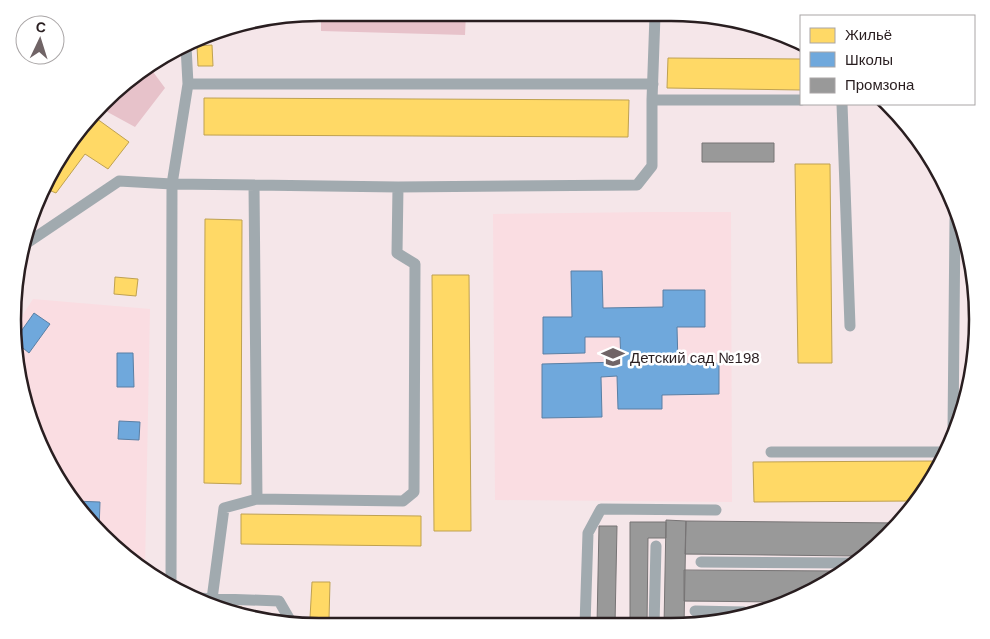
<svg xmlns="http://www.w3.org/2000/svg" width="990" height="639" viewBox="0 0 990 639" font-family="Arial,sans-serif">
	<rect width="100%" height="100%" fill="#f5e6e9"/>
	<path fill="#fadde2" d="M652 212H731L732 502 495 500 493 214Z
		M33 299 150 309 145 568 117 550 64 490 23 399 16 325Z"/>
	<path fill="#e7c2ca" d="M321 13H466L465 35 321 31Z
		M148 65 165 88 135 127 102 109Z"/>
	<path fill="#ffd966" stroke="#bfa151" d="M212 45 213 66H198L197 46Z
		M668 58 801 59V90L667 88Z
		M204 98 629 100 628 137 204 135Z
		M93 116 129 142 108 169 85 154 56 193 46 189 76 133Z
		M795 164H830L832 363H798Z
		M205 219 242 220 241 484 204 483Z
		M432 275H469L471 531H434Z
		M115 277 138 279 136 296 114 294Z
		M935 461 913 501 754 502 753 462Z
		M241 514 421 516V546L241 544Z
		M312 582H330L329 619 310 618Z
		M216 607H242V614Z
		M249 616H267V621Z"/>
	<path fill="#6fa8dc" stroke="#5a7fa4" d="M571 271H602L603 308 663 307V290H705V327H677L678 364 719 363V394L662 395V409H618L617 376 601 377 602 417 542 418V364L621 362 620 337H585V353L543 354V317H572Z
		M34 313 50 324 29 353 18 344 17 337Z
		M117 353H133L134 387H117Z
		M119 421 140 422 139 440 118 439Z
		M74 501 100 502 99 530Z"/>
	<path fill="#999" stroke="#777475" d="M702 143H774V162H702Z
		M666 520 686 521 684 626H664Z
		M686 521 900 523 857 556 685 554Z
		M630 522H666V538H648L647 626H630Z
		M599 526H617L615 625H597Z
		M684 570 837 571 807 595 779 602 684 601Z
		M684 617 721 618 690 626H684Z"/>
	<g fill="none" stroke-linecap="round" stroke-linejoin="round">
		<path stroke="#a1aaaf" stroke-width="11" d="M188 84H653
			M652 100H801
			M842 104 850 326
			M254 185 257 499
			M24 245 119 181 172 184 398 187 637 185 652 166V100L655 15
			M953 432 955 219
			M771 452H942
			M701 562 848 563
			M171 584 172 184 188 84 186 46
			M194 598 279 601 290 620 291 624
			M212 599 224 508 257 499 403 501 414 492 415 264 397 253 398 187
			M695 611 744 612
			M585 625 588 533 601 509 716 510
			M654 626 656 546"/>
	</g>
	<defs>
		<symbol id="school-bare" viewBox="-9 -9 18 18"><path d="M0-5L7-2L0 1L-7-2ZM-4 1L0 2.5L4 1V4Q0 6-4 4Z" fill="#706466" stroke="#fff" stroke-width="2.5" paint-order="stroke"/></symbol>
	</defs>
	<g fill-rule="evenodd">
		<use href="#school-bare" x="597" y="341" width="32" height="32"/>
	</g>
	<g text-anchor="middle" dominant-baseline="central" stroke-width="5" stroke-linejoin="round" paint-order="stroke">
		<g font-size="15" fill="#291e20" stroke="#fff" text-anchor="start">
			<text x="630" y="357">Детский сад №198</text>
		</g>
	</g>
	<path d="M0 0H990V639H0ZM319 21H671A298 298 0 0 1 969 319V320A298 298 0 0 1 671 618H319A298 298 0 0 1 21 320V319A298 298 0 0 1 319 21Z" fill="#fff" fill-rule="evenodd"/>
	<path fill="none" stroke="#291e20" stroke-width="2.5" d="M319 21H671A298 298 0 0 1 969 319V320A298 298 0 0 1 671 618H319A298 298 0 0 1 21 320V319A298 298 0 0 1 319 21Z"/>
	<rect x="800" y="15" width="175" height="90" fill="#ffffff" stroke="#a9a5a6"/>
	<rect x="810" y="28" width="25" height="15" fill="#ffd966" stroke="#a9a5a6"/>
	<text x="845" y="40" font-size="15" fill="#291e20">Жильё</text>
	<rect x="810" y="52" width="25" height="15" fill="#6fa8dc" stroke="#a9a5a6"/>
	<text x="845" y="65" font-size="15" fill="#291e20">Школы</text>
	<rect x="810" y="78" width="25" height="15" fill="#999999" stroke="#a9a5a6"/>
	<text x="845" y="90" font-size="15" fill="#291e20">Промзона</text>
	<g transform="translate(40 40) rotate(4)"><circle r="24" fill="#ffffff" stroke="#a9a5a6"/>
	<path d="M0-4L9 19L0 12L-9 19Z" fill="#706466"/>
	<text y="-8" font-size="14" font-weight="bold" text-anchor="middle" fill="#291e20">С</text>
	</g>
</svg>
